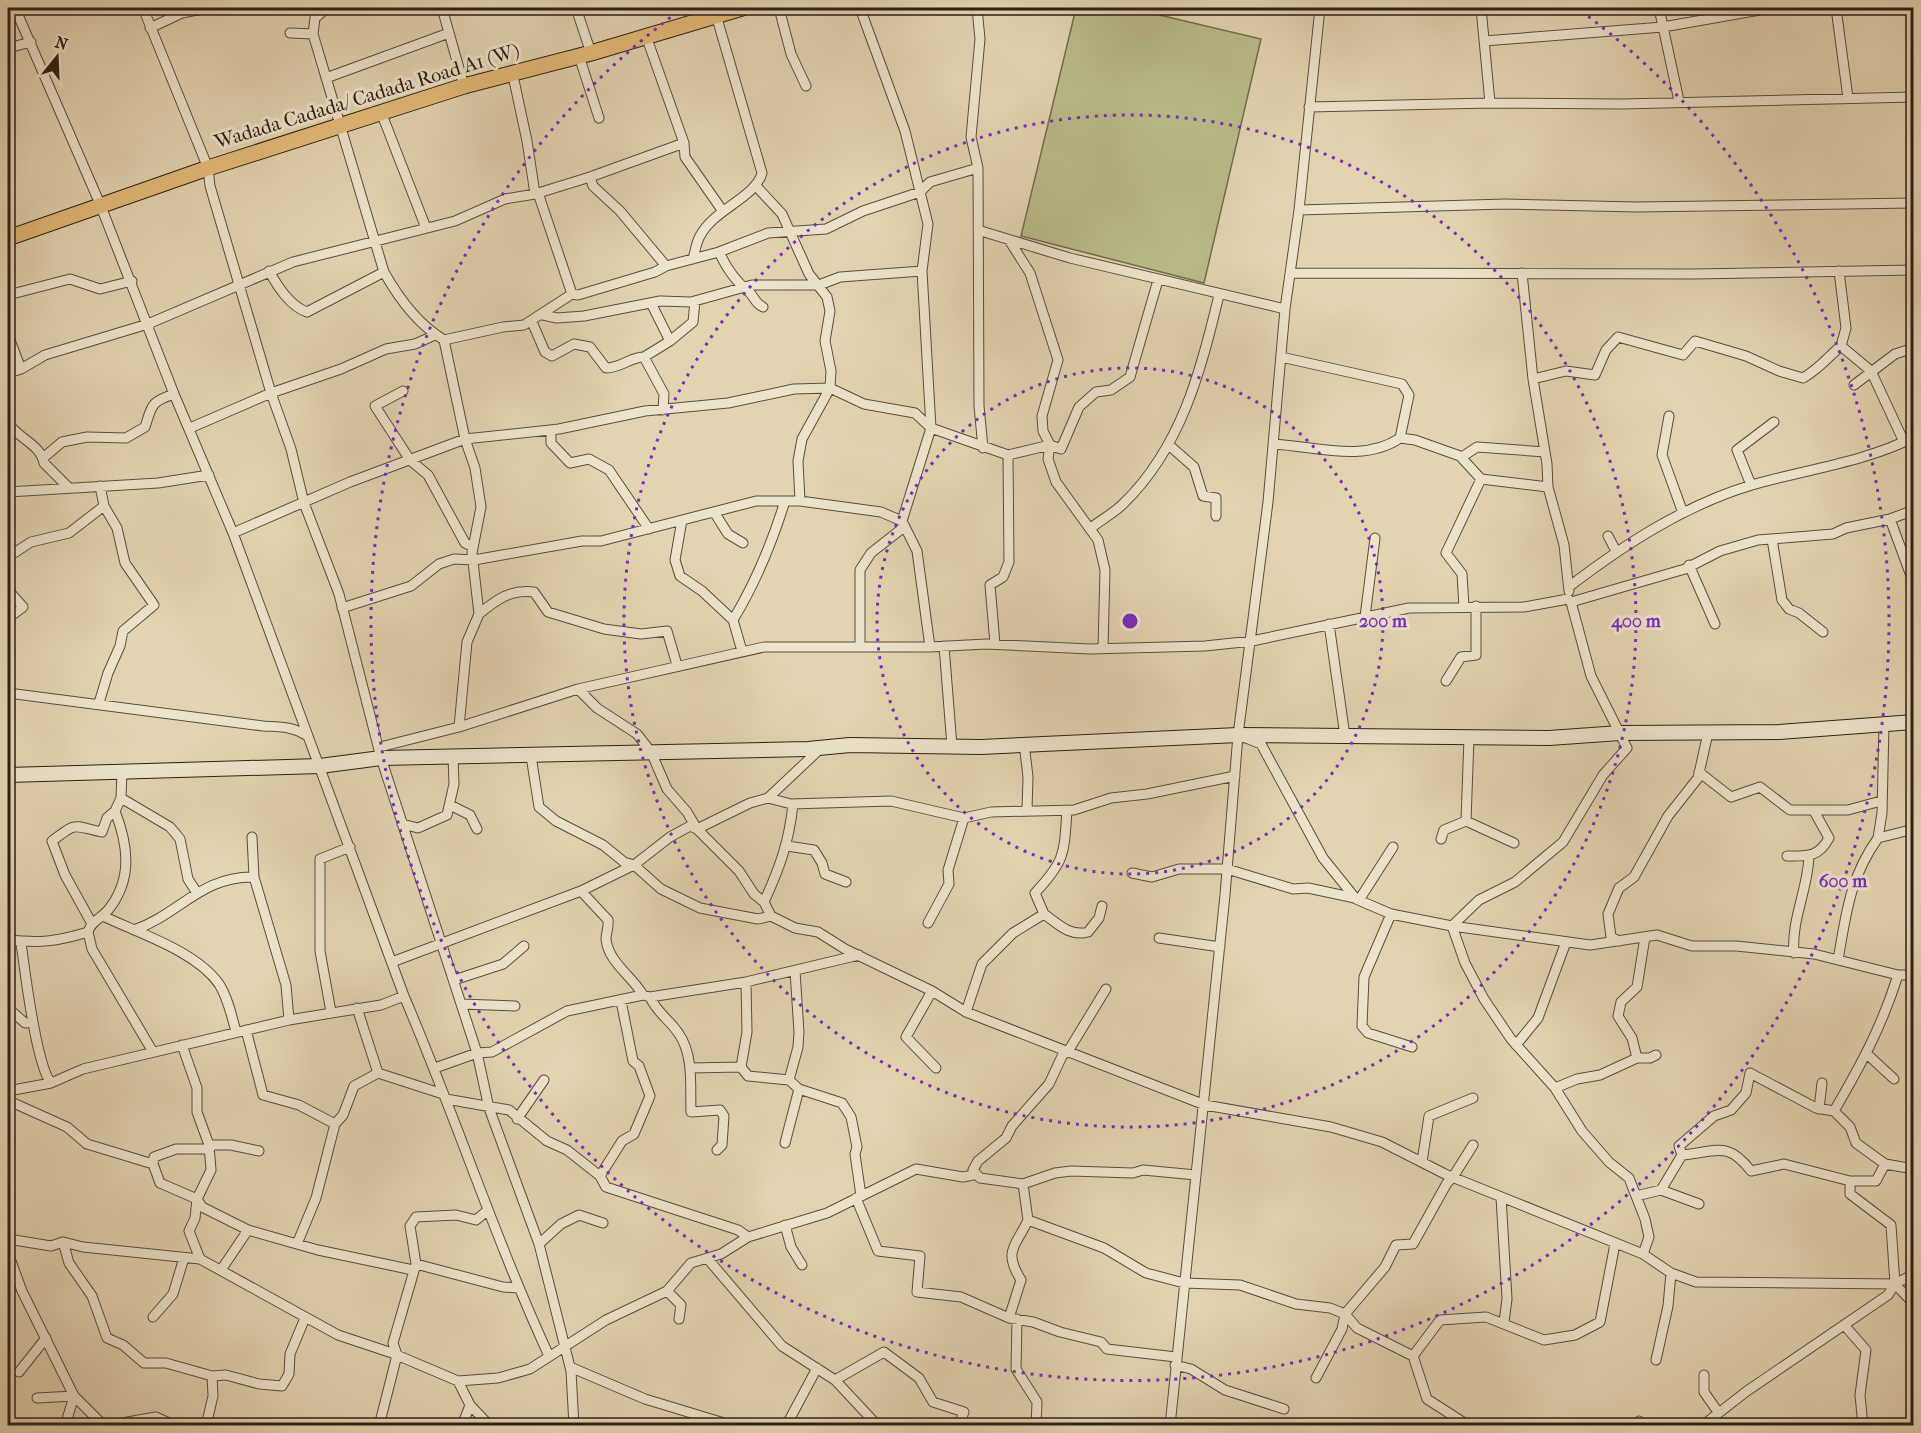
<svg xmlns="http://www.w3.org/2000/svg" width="1921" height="1433" viewBox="0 0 1921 1433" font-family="'IM FELL French Canon',serif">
	<rect width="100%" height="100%" fill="#e3d4b1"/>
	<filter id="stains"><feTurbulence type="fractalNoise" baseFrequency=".00333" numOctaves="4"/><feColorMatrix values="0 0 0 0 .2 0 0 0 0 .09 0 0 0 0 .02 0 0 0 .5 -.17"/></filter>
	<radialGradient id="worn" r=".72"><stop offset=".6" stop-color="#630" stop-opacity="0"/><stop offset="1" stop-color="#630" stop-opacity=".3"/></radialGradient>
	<path fill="#b9bb88" stroke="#726e4f" stroke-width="1.5" d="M1076 8H1130L1261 39 1204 283 1021 236Z"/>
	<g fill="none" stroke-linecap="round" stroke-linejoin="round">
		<defs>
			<path id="street" d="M15 8 100 204 174 394 233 533 404 996C455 1115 495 1239 549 1356
				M143 8 208 168 210 186 271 393 291 449 304 503 339 594 381 758 477 1053 489 1108 539 1244 571 1371 574 1426
				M442 8 464 86
				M576 8 591 53
				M779 8 791 54 806 86
				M860 8 905 131 928 224 922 271 931 428 902 521 917 551 930 647
				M977 8 980 39 971 137 978 168 979 406 983 448
				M1481 8 1490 103
				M1659 8 1679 101
				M1836 8 1848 98
				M150 28 182 13 207 8
				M290 33 313 34 384 272C398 297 419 325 444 340L465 439 475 468 481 507 472 553 479 614 467 642 459 727
				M313 34 315 18 327 8
				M646 36 684 143 685 157 722 210
				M1484 41 1663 27 1771 8
				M8 48 31 42
				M579 56 599 118
				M512 71 527 141 535 194
				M326 78 449 33
				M1309 107 1490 103 1622 104 1914 97
				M381 112 426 228
				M590 177 593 186 620 211 666 266
				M756 186 782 214 809 274 827 297 830 311 825 341 831 371 830 388 802 439 798 461 800 501
				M538 193 572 294
				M1299 210 1505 204 1637 207 1914 203
				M981 231 1070 258 1285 309
				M1009 240 1030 273 1058 360 1042 416 1043 431 1050 445 1048 459 1056 482 1098 540 1105 570 1103 648
				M719 252C726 267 734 280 747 290 754 295 754 303 763 307
				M693 259C695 252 696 243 700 236 713 210 756 197 762 173L716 15
				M269 271C278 287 290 306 307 312L384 272
				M1839 271 1846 328 1841 346 1871 371 1904 442
				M1291 273 1694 274 1914 270
				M1522 273 1533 379 1547 464 1548 487 1564 545 1569 591
				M8 295 70 279 100 289 132 281
				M651 303 670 341 693 322 695 301
				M543 315 557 318 584 316 660 301 691 302 752 285H819L840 277 922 271
				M532 322 545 352 552 356 574 344 590 347 606 368C621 368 630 357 644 357L664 394 663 410
				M8 335 21 369
				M444 340 503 327 524 325 572 294 578 295 655 272 666 266 719 252 768 233 826 229 863 211 920 192 930 182 978 168
				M644 357 670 341
				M1281 357 1402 384 1409 395 1400 438 1415 440 1460 456 1481 479
				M8 373 21 369 45 355 148 324 293 262 455 221 505 199 535 194 590 177 684 143
				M1533 379 1566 371 1595 375 1606 350 1618 337 1683 355 1695 341 1746 356 1779 371 1803 378C1819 369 1827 358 1841 346
				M1854 385 1895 354 1914 348
				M403 391 375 406 410 460 428 475 465 543 473 547
				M1669 416 1662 455 1683 513
				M8 422C16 438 40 443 44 463L69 488
				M190 428 271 393 341 369 386 349 415 344 435 335
				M551 430V443L570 463 589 459 609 470 649 529
				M1273 444C1314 446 1364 463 1400 438
				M1170 446 1194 467 1203 496 1216 498V516
				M1008 455 1050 445 1061 449 1079 407 1096 392 1111 390 1130 377 1158 280
				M1462 457 1477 447 1545 452
				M43 458 62 442 87 437 126 438 145 427C152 406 150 402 174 394
				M1751 485 1737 450 1774 422
				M8 492 158 483 209 475
				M714 512 728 534 743 543
				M1890 519 1914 584
				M682 520 675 560 680 576 702 591 733 620
				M1090 529C1100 520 1113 514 1123 504 1181 448 1201 371 1219 295
				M233 533 350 482 465 439 559 429 645 411 728 403 794 389 830 388 864 404 915 413 931 428 1008 455 1009 562 1003 577 990 585 995 644
				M1608 536 1616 551
				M1772 539 1782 600 1789 609 1799 613 1823 632
				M8 557 31 542 69 533 104 506
				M1689 565 1715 624
				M1570 586C1625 544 1685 505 1752 485 1803 470 1866 462 1914 437
				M8 590 23 607 8 618
				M1571 602 1685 569 1720 551 1758 540 1833 534 1846 528 1890 519 1914 510
				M1464 607 1462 574 1446 553 1481 479 1548 487
				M342 608 411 586 439 564 454 559 474 560 582 541H601L756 501H800L881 512 902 521
				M479 614C496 600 510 589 534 592L548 612 604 629 641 634 667 631 677 665
				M1365 617 1375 538
				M1329 624 1345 736
				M944 646 952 746
				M860 647V570L871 553 904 527
				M742 651 733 620C756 582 772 543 785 501
				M1446 681 1461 657 1476 655V606
				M578 689 597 708 637 734 651 752 667 789 687 812 697 829 739 871 754 894 764 902 771 916
				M8 693 263 726C279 727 292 726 306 735
				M99 703 108 673 120 646 123 631 154 605 125 563 117 528 104 506 100 486
				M1246 738 1261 744 1323 858 1356 899 1391 914 1452 926 1590 945 1657 935 1692 946H1736L1814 954 1898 975H1914
				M1469 738 1466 821 1514 843
				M1024 743 1028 777 1027 810
				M380 747 459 727 578 689 764 647H930L986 644 1090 649 1205 646 1252 641 1409 608 1524 607 1568 599 1571 602 1591 676 1627 748 1603 775 1563 842 1515 882 1479 900 1452 926
				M531 756 539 807 556 821 603 845 624 862 634 865 661 889 700 908 758 919 771 916 795 928 818 932 845 949 932 991 966 1012 1205 1105 1331 1127 1382 1142 1447 1175 1643 1254 1671 1273 1696 1282 1895 1284 1914 1274
				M1699 772 1731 797 1760 787 1790 810H1848L1881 801
				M121 798 170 827 180 839 188 879 197 893
				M768 798 791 804 891 801 964 818 991 812 1074 810 1111 798 1147 794 1235 776
				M450 805 470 815 477 829
				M402 824 418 828 447 815 454 784 453 757
				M252 837 254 877 286 985 289 1020
				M1878 838 1882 813 1884 724
				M1441 839 1444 830 1466 821
				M787 846 814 850 822 863 825 874 846 882
				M1787 856C1807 856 1818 858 1829 838L1814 811
				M1132 873 1152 877 1179 869H1227L1293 889 1308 888 1355 898
				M581 891 608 920C609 927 606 933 606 939 608 962 633 977 643 995
				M1359 900 1393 847
				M764 902C780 867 789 842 793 804
				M1044 914C1058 924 1070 937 1088 932L1099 918 1102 906
				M1391 914 1364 977 1362 1026 1368 1033 1412 1047
				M103 916C138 933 196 951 219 984 228 998 232 1017 236 1032
				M91 922 65 875 52 841C78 821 72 826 102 832L107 818 115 811
				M928 923 949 884 948 870 964 818
				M1452 926 1465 963 1484 999 1511 1039 1555 1088 1582 1131 1609 1162 1629 1178 1645 1219 1649 1237 1643 1254
				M134 930C180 914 201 876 254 877
				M88 932 92 949 153 1052
				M1159 938 1220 947
				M8 940C40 943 55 942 88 932 92 920 101 919 109 909 133 878 128 845 115 811L121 798 122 771
				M1619 941 1611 937 1608 914 1619 888 1634 877 1668 816 1698 778 1708 733
				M21 943C25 971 36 1065 51 1083
				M1794 953C1791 920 1808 889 1809 856
				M1838 960C1846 914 1850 877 1878 838L1914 829
				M392 962 581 891 634 865 670 837 690 826 697 829 750 803 768 798 820 749
				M1898 975C1882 1026 1861 1065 1834 1111L1850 1127 1856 1143 1885 1164 1914 1169
				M454 980 503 964 524 946
				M932 991 906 1037 936 1068
				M650 997C657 1013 670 1020 679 1034 694 1056 690 1087 691 1112L720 1110 724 1116 722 1145 717 1150
				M461 1004 515 1006
				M8 1008 25 1023 33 1022
				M357 1008 378 1073 443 1094
				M331 1012 320 951V859L350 847
				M966 1012 982 964 1013 933 1044 914 1035 893C1066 860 1064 853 1067 810
				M246 1030 263 1095 299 1105 335 1124
				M182 1045 197 1088V1112L209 1145 211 1170 197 1199 195 1218 189 1231 200 1259
				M1516 1045 1538 1018 1566 942
				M1067 1053 1106 989
				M1867 1054 1894 1079
				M1637 1058H1650L1656 1055
				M741 1067 747 1032 746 982
				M435 1068 477 1053 492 1052 567 1011 643 995 650 997 746 982 859 955
				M690 1068 741 1067 748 1076 789 1080 799 1089 842 1103 851 1117 857 1147 855 1154 861 1196
				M789 1080 798 1047 799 1032 795 971
				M1555 1088 1577 1079 1600 1075 1637 1058 1632 1038 1618 1016 1621 1002 1637 987 1645 937
				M8 1091 51 1083 83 1069 289 1020 381 1005 404 996
				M446 1099 509 1110 547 1141 567 1150 600 1176 606 1187 738 1230 748 1237
				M9 1101 67 1127 87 1144 153 1164 160 1183 197 1199 202 1207 248 1230 318 1250 413 1270
				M1819 1109 1822 1083
				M517 1119 544 1080
				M785 1143 799 1089
				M209 1145H231L259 1151
				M1682 1155C1716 1152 1727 1140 1751 1171L1784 1164 1850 1181H1876L1885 1164
				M1422 1162 1429 1116 1473 1098
				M153 1164 154 1157 176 1149H210
				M973 1170 980 1178 1023 1184 1055 1173 1071 1171 1133 1173 1143 1170 1196 1175
				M600 1176 622 1141 634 1134 650 1096 639 1066 633 1061 621 1001
				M1850 1181V1194L1891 1225 1895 1284 1914 1304
				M1023 1184 1028 1220 1104 1248 1146 1273 1184 1283 1240 1285 1296 1304 1330 1308 1345 1314 1357 1328 1413 1356
				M1661 1190 1699 1204
				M1636 1196 1661 1190 1682 1155 1679 1146 1714 1116 1731 1110 1746 1093 1750 1073 1816 1108 1834 1111
				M1501 1197 1507 1299 1504 1322
				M856 1198 878 1251 920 1256 917 1292 961 1297 1009 1318 1033 1322 1060 1332 1101 1342 1107 1349 1176 1357
				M785 1225 791 1247 802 1265
				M8 1239 51 1246 63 1242 83 1247 200 1259 338 1335 392 1353 458 1381 498 1378 530 1369 606 1320 667 1291 691 1263 721 1254 748 1237 827 1213 916 1169 963 1177 973 1175V1170L978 1161 1006 1138 1012 1126 1049 1084 1064 1052
				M63 1242 69 1263 92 1296 107 1338 123 1345 144 1363H166L212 1376 226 1375 259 1384 282 1386 289 1374 290 1354 305 1318
				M297 1244 316 1198 335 1124 343 1115 354 1086 378 1073
				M539 1244 561 1224 579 1215 603 1223
				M8 1253 22 1291 74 1396 104 1426
				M707 1258 782 1346 835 1380 878 1426
				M416 1264 503 1287 518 1288
				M221 1270 248 1230
				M667 1291 681 1305 679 1319
				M153 1317 173 1294 184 1258
				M1009 1318 1021 1280C1002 1250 1017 1245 1028 1220
				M1017 1319 1016 1369 1037 1402 1036 1426
				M1845 1326 1866 1350 1860 1395 1863 1426
				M1656 1360 1668 1306 1671 1273
				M1175 1365 1191 1369 1225 1390 1284 1409
				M570 1367 645 1399 734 1426
				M19 1372 46 1338
				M1704 1375V1392L1718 1412
				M1316 1378 1342 1329 1345 1314 1385 1267 1396 1245 1413 1244 1447 1183 1453 1177 1473 1145
				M835 1380 884 1352 919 1378 933 1402 964 1412 959 1426
				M458 1381 470 1405 490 1426
				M37 1398 74 1396 65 1426
				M1639 1421 1641 1426
				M105 1426 156 1417 176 1426
				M206 1426 213 1396 212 1376
				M379 1426 397 1355 393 1343 416 1264 410 1226 416 1217 456 1215 476 1220 488 1210
				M462 1426 470 1405
				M786 1426 817 1368
				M1170 1426 1225 895 1238 735 1268 502 1285 309 1299 210 1320 8
				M1469 1426 1427 1399 1413 1356 1440 1320 1486 1317 1544 1340 1575 1335 1600 1322 1615 1244
				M1702 1426 1747 1391 1888 1295 1895 1284"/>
			<path id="secondary" d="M8 775 320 766 381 758 808 749 850 745 981 747 1238 735 1549 738 1620 733 1779 732 1914 722"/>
			<path id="primary" d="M8 238 208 168 464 86 591 53 742 8"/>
		</defs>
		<use href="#street" stroke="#5a4d3d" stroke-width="11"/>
		<use href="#secondary" stroke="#2c2016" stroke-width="16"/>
		<use href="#primary" stroke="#2c2016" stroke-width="17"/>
		<use href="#street" stroke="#ede3cc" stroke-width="9"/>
		<use href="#secondary" stroke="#ede3cc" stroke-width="14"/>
		<use href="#primary" stroke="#e2ba78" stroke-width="15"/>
	</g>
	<g fill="none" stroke="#7b2cbf" stroke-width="3" stroke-dasharray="3 6">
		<circle cx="1130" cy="621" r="253"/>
		<circle cx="1130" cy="621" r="506"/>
		<path d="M1581 11A759 759 0 1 1 679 11"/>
	</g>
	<g text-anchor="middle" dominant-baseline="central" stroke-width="6" stroke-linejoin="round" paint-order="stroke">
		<g font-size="20" fill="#2c2016" stroke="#ede3cc">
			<text transform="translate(367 96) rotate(-17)">Wadada Cadada/ Cadada Road A1 (W)</text>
		</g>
	</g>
	<circle cx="1130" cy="621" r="9" fill="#7b2cbf" stroke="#ede3cc" stroke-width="3"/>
	<g font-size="18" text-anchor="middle" font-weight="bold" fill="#7b2cbf" stroke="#ede3cc" stroke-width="6" stroke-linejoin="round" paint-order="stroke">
		<text x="1383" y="627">200 m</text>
		<text x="1636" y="627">400 m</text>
		<text x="1843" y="887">600 m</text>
	</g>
	<rect width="1921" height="1433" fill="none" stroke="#e3d4b1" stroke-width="30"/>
	<rect x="9" y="9" width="1903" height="1415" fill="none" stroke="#2c2016" stroke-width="3"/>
	<rect x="15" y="15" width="1891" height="1403" fill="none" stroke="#2c2016" stroke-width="1.5"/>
	<g transform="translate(57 57) rotate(18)" stroke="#ede3cc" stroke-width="4.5" paint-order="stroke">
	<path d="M0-4.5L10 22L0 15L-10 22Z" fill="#2c2016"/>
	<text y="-9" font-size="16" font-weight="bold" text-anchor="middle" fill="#2c2016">N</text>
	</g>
	<rect width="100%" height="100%" filter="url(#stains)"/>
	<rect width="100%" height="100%" fill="url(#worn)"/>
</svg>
